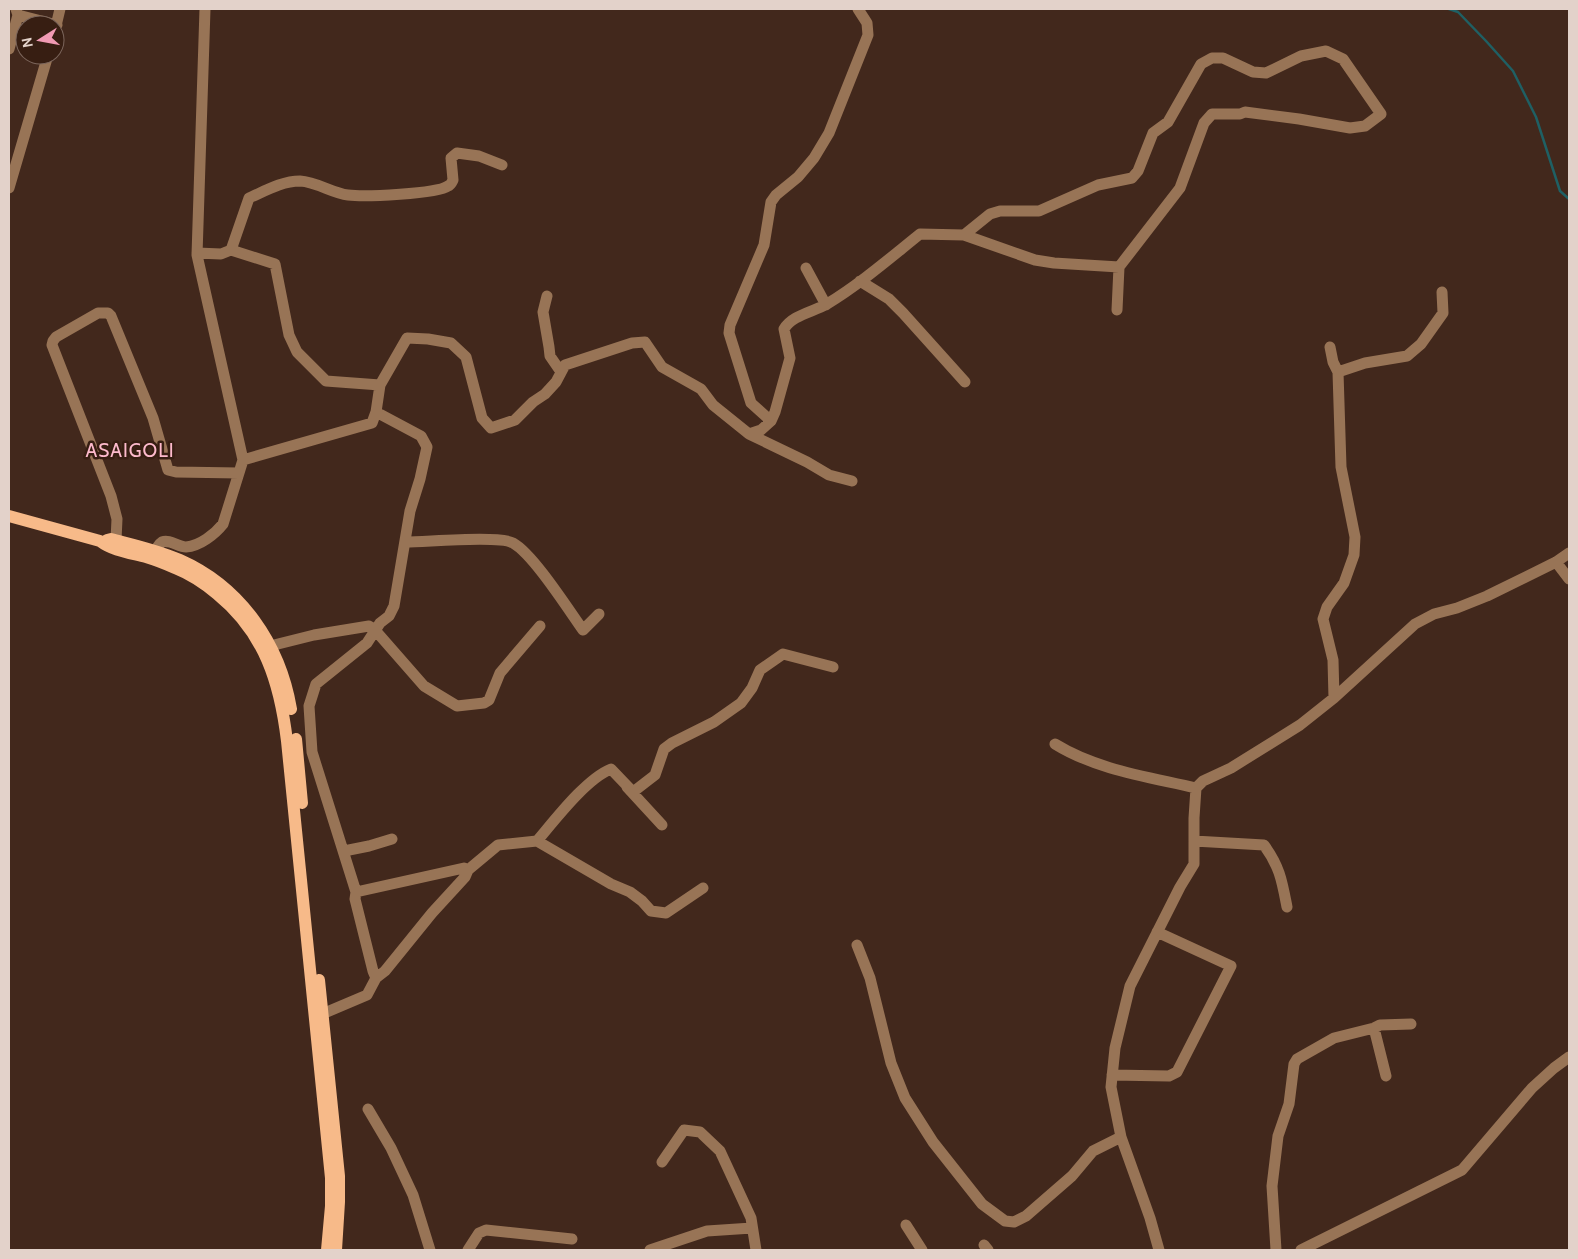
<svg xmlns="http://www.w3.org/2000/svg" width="1578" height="1259" viewBox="0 0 1578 1259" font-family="Cabin,sans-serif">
	<rect width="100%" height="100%" fill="#42281c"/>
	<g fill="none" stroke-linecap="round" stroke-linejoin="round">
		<path stroke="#1f6064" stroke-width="2.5" d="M1449 9 1458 12 1486 41 1513 71 1536 117 1560 191 1569 199"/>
		<path stroke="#987456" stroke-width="11" d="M18 15 57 25
			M55 30 60 9
			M9 49 18 15 16 9
			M9 188 48 55
			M964 235 1035 260 1054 263 1119 267
			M231 250 275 264 289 335 297 352 326 381 380 385
			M197 253 221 254 231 250 249 198C265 191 282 181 300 181 317 182 332 193 348 195 364 197 437 194 448 186 451 185 452 182 453 180L451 158 457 153 479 156 502 165
			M806 268 826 305
			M860 281 889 299 903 313 965 382
			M547 296 543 312 549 347 550 356 561 372
			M1330 347 1333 362 1338 372 1341 467 1355 537 1354 555 1344 583 1327 607 1323 619 1333 660 1334 698
			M1338 372 1365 363 1407 356 1421 344 1443 313 1442 292
			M376 412 421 436 427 447 420 479 410 511 394 606 389 616 380 623 367 643 316 684 309 706 312 752 356 892 355 899 373 971 376 978
			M771 421 751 403 729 333 730 325 764 245 771 202 776 195 798 177 814 158 829 133 868 35 867 23 858 9
			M749 434 807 462 829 475 852 481
			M243 460 372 423 376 412 380 385 407 338 428 339 451 343 466 357 482 418 491 428 515 420 533 402 545 394 556 382 565 365 632 343 645 342 662 367 701 389 713 405 749 434 761 430 771 421 775 412 790 358 784 329C792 315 813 312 827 304 860 284 890 258 920 234L964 235 990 214 1000 211H1039L1098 185 1132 178 1138 171 1153 133 1168 122 1201 64 1212 58H1223L1253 72 1266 73 1301 56 1326 51 1343 59 1381 114 1365 126 1350 128 1299 119 1245 112 1240 114H1212L1204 123 1180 188 1119 267 1117 310
			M116 540 117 519 111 496 52 345 53 341 56 337 98 313H108L111 316 153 418 168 470 176 472 239 473
			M406 542C427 542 499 535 513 543 533 554 568 609 583 630L599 614
			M152 559C154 554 157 545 162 542 170 539 178 547 186 547 200 546 215 534 223 524L243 460 197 255 205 9
			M1556 562 1569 579
			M270 646 314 635 369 626 375 630 424 686 457 706 484 703 489 700 500 673 540 626
			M1055 744C1097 770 1149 777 1196 788
			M627 787 662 825
			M537 841C555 820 586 779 611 769L633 792 655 775 664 749 672 743 714 722 741 703 752 688 760 670 783 654 833 667
			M1194 841 1264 845C1280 867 1282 881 1287 907
			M344 851 369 846 392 839
			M356 892 464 868 468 870
			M857 945 870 978 891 1063 905 1098 933 1142 982 1204 1005 1221 1014 1222 1026 1216 1072 1176 1093 1151 1121 1137
			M315 1017 367 995 376 978 385 971 432 913 465 877 468 870 498 845 537 841 611 884 630 892 642 901 651 911 666 913 703 888
			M1374 1028 1386 1076
			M1112 1075 1169 1076 1177 1072 1231 966 1157 932
			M368 1109 391 1148 413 1195 430 1250
			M662 1162 684 1130 700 1132 720 1151 751 1218 756 1250
			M906 1225 922 1250
			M984 1245 988 1250
			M468 1250 479 1233 486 1230 572 1239
			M650 1250 707 1231 752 1228
			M1159 1250 1150 1218 1121 1137 1111 1087 1115 1048 1130 986 1180 887 1194 864V818L1196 788 1203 781 1231 768 1300 725 1334 698 1415 624 1434 614 1457 608 1487 596 1556 562 1569 553
			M1276 1250 1272 1186 1278 1136 1289 1104 1294 1064 1297 1059 1334 1038 1374 1028 1380 1025 1411 1024
			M1301 1250 1462 1170 1532 1088 1554 1068 1569 1057"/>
		<path stroke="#f7ba89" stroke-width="12" d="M9 516 100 541C113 551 131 553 146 557 156 560 166 564 175 568 190 574 204 583 217 594 265 633 280 683 287 741L331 1178V1206L327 1250
			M107 540 111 539C134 545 157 550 180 560 241 587 280 644 291 709
			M296 739 302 803
			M319 980 339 1176V1202L336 1250"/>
	</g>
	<g text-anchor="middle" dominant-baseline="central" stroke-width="5" stroke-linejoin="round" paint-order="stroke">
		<g font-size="19" letter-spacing="1" fill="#fdbacc" stroke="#371e12">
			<text x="130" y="450">ASAIGOLI</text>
		</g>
	</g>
	<rect width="1578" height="1259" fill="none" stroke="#e3d2ca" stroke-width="20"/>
	<g transform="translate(40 40) rotate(259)"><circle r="24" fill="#371e12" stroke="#7c665c"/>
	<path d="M0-4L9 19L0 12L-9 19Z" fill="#f19ab3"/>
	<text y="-8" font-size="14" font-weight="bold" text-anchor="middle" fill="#e3d2ca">N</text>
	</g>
</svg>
